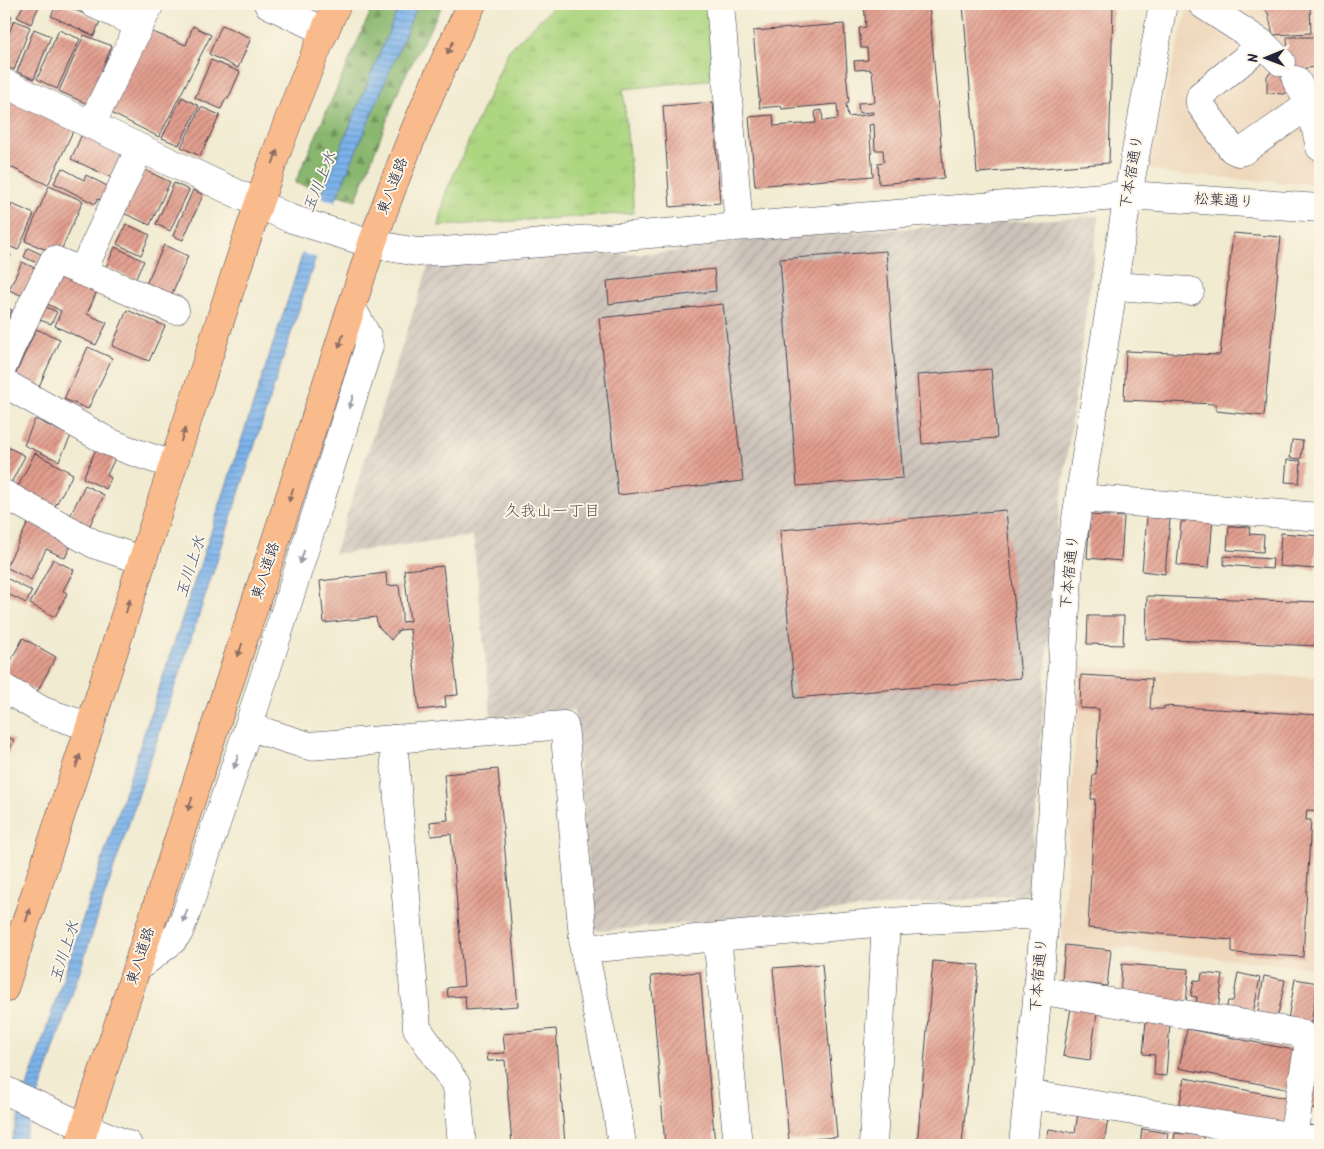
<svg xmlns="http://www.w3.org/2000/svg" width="1324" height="1149" viewBox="0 0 1324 1149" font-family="Kalam,'Klee One',sans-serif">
	<defs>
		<pattern id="industrial-furrows" width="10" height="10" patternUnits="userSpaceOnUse" patternTransform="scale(1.25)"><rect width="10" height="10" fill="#ccc2b9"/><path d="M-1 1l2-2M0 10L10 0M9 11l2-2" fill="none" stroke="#afa6a0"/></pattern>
		<pattern id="forest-firs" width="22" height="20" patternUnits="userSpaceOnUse" patternTransform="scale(1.25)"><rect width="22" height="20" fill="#8ab76f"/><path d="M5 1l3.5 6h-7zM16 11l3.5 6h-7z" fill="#70945c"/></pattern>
		<pattern id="park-tufts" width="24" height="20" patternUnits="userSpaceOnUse" patternTransform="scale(1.25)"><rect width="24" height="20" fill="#add681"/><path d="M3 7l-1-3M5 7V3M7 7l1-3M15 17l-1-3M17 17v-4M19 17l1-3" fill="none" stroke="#95b770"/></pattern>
		<pattern id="water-rules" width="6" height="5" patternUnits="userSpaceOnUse" patternTransform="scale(1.25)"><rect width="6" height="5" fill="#7bb3eb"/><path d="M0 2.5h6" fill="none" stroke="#6491c0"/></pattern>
		<pattern id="building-hatch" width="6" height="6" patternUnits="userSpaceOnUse" patternTransform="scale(1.25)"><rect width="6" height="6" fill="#e29d8d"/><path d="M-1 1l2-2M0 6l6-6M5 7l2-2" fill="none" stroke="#b78074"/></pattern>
	</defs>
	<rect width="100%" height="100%" fill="#fcf5e5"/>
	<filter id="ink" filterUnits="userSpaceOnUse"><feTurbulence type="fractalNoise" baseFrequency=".02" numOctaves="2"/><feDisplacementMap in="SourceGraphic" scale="10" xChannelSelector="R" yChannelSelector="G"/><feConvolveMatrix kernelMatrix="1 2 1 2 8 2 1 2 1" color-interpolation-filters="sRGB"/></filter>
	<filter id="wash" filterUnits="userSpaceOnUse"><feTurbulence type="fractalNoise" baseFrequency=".0096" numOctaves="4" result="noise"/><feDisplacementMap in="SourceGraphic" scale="20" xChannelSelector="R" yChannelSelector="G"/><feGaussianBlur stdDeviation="1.12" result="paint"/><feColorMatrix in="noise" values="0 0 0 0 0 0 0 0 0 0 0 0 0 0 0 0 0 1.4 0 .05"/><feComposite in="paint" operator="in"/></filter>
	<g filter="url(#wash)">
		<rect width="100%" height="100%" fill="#f1ebd1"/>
		<path fill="#eed7bb" d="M1188 4H1320V185L1168 174 1147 167Z
			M1080 667 1320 677V968L1062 943Z"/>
		<path fill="url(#industrial-furrows)" d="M1099 216 1055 546 1030 894 599 931 593 926 574 710 491 717 473 536 334 554 430 261 673 252 760 238Z"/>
		<path fill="url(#forest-firs)" stroke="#566c55" d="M374 4H443L401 84 356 200 295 183Z"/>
		<path fill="url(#park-tufts)" stroke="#687c5e" d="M556 4H708L714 79 623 89 634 213 439 226 446 192 509 50Z"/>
		<path fill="url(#water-rules)" stroke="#4e6a93" d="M400 4H418L331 211 216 564 118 856 22 1145H10L29 1081 297 272 316 208Z"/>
		<path fill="#f1ebd1" d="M318 196 337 203 318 258 300 252Z"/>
		<g id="blocks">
			<path fill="url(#building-hatch)" d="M24 4H40L31 24 17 17Z
				M57 4H62L100 21 94 36 51 16Z
				M864 4H929L944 178 879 184 878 163 884 162 883 150H875L874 124 869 125 873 176 755 186 749 117 773 115 774 126 816 123 815 111 822 110 823 121 838 119 837 104 782 109 781 106 760 108 753 31 844 24 847 71H846L849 103 846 104 848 117 873 114V112L859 113 858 103 875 102 872 71H870V69L855 70 854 61 868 60 867 48H861L859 28 866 27Z
				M963 4H1113L1109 163 977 173Z
				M1259 4H1310L1311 33 1273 35 1268 13Z
				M4 13 12 16 4 38Z
				M14 20 30 27 14 70 4 66V47Z
				M222 25 251 38 238 68 209 54Z
				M193 26 211 35 159 137 107 111 145 29 186 45Z
				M34 29 51 36 34 79 17 72Z
				M59 30 80 39 57 89 37 79Z
				M84 35 112 46 87 104 59 91Z
				M1287 37H1320V67L1305 68 1285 94 1267 93V76L1288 55Z
				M211 60 240 72 228 99 226 98 221 109 195 98Z
				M4 95 74 129 48 185 4 164Z
				M182 97 199 106 179 145 162 138Z
				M713 102 720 203 670 207 663 106Z
				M201 107 220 115 200 156 181 147Z
				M82 134 124 153 112 178 71 159Z
				M62 168 84 180 86 175 109 187 101 200 98 199 95 204 54 183Z
				M145 170 170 182 150 225 121 212Z
				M174 183 189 190 170 231 156 224Z
				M49 186 83 201 59 255 25 241Z
				M193 190 203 195 183 240 173 236Z
				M12 204 34 214 18 250 4 244V223Z
				M126 224 150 235 141 255 117 244Z
				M1233 233 1281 237 1264 416 1216 411V404L1124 400 1126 351 1220 355Z
				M164 245 188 256 171 296 146 284Z
				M115 247 144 261 135 280 106 267Z
				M28 248 43 255 39 264 24 257Z
				M886 251 903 478 797 486 780 259Z
				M4 252 11 255 4 272Z
				M22 262 37 269 25 297 9 290Z
				M714 269 716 291 609 304 607 281Z
				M61 272 98 289 87 314 107 323 96 345 55 326 61 311 47 304Z
				M723 304 743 481 618 495 599 318Z
				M4 307 12 310 4 328Z
				M46 307 57 312 51 324 40 320Z
				M127 310 165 326 149 361 112 346Z
				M36 329 60 339 37 391 13 380Z
				M88 347 112 358 88 409 64 399Z
				M991 369 997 438 922 444 917 375Z
				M35 419 71 436 59 461 24 445Z
				M1292 440 1303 441 1301 459 1290 458Z
				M4 445 25 456 10 485 4 482Z
				M97 447 116 456 107 475 111 478 106 489 83 478Z
				M35 453 73 474 54 508 17 488Z
				M1287 460 1301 461 1299 483 1285 482Z
				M85 485 104 495 89 527 69 518Z
				M1006 510 1021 678 795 698 780 530Z
				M1090 515 1124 517 1121 561 1087 558Z
				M1185 515 1213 517 1209 568 1177 565 1181 522H1185Z
				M1147 517 1170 519 1165 574 1142 571Z
				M29 521 72 543 65 558 46 549 31 580 6 567Z
				M1229 526 1250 527 1249 534 1264 535 1263 552 1227 550Z
				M1281 533 1320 536V550H1316L1315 569 1279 566Z
				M1224 556 1273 559 1272 569 1224 565Z
				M53 559 74 570 63 591 67 593 55 617 30 604Z
				M443 566 458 695 445 696 446 707 419 710 410 629 399 630 391 640 377 625 376 617 324 623 320 581 386 573 387 586 399 585 402 613V622L410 621 404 570Z
				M4 577 32 591 26 603 4 592Z
				M1147 596 1320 602V646L1146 639Z
				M1088 616H1124L1123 645 1087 644Z
				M23 638 56 657 37 692 4 673Z
				M1081 675 1152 679 1150 709H1164V706L1320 715V811L1307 810 1306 820H1311L1303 957 1232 953V940L1088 928 1095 799H1091L1093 774H1096L1099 709 1080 708Z
				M4 735 14 740 4 762Z
				M498 769 518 1006 466 1010 465 996 448 997 447 988 464 986 451 834 431 836 430 822 448 820 444 774Z
				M1065 945 1111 950 1107 986 1062 981Z
				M933 961 979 965 962 1145H917Z
				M822 964 837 1137 789 1141 773 968Z
				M1122 964 1189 969 1186 1004 1120 999Z
				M700 972 715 1145H665L651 976Z
				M1202 973 1223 975 1218 1009 1196 1006 1197 997 1191 996 1194 980 1201 981Z
				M1238 973 1260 978 1252 1019 1226 1010 1228 1001H1233Z
				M1264 976 1285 980 1277 1020 1257 1017Z
				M1295 979 1318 983 1310 1028 1287 1025Z
				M1317 1001H1320V1023L1314 1022Z
				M1072 1002 1098 1006 1090 1060 1063 1056Z
				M1146 1021 1170 1023 1166 1076 1154 1075 1155 1055 1143 1054Z
				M556 1029 565 1145H512L505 1060 488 1061 487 1054 505 1053 503 1034Z
				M1187 1029 1299 1051 1291 1090 1179 1068Z
				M1320 1049V1081L1313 1079Z
				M1185 1078 1291 1099 1285 1129 1179 1107Z
				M1312 1087 1320 1088V1110L1309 1109Z
				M1078 1113 1108 1118 1104 1145H1046L1049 1129 1075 1133Z
				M1142 1129 1168 1133 1166 1145H1140Z
				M1175 1133 1204 1136 1203 1145H1173Z"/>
		</g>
	</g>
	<g filter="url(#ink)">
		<use href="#blocks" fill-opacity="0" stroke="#414052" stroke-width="1"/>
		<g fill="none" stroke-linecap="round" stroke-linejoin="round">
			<defs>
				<path id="minor" d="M94 4 140 25
					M268 4 324 31
					M720 4 739 226
					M1202 4 1263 44 1281 62
					M1263 44 1201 95 1200 99V104L1232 149 1238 152 1243 151 1310 104
					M1296 80 1310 104 1320 147
					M4 83 140 148 289 218 372 244 417 252 443 251 1128 195 1320 208
					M91 125 150 4
					M82 272 140 148
					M1113 286 1190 291
					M4 364 10 349 54 260 175 310
					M4 383 107 441 128 450 173 465
					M4 494 96 545 142 560
					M1080 498 1320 517
					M4 688 43 711 90 727
					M249 725 265 732 309 746 564 725 584 949 617 1111 622 1145
					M393 739 417 1028 457 1086 462 1145
					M717 937 738 1145
					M584 949 886 922 1044 914
					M137 968 172 941 179 932 187 911 249 725 369 346 367 336 352 308
					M1037 990 1300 1033 1309 1042 1293 1136
					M4 1090 85 1127 128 1145
					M1028 1094 1320 1141
					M873 1145 886 922
					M1023 1145 1047 896 1069 562 1128 195 1163 4"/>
				<path id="major" d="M4 989C32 901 62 814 90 726 124 619 157 513 192 407 237 271 277 133 337 4
					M79 1145 372 244C400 162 433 82 472 4"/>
			</defs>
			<use href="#minor" stroke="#414052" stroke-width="29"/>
			<use href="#major" stroke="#414052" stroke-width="29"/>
			<use href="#minor" stroke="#fff" stroke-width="28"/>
			<use href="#major" stroke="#fabb8c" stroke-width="28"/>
		</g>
		<defs><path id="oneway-solid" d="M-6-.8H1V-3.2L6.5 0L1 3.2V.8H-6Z" transform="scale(1.25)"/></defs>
		<g fill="#8e6e64">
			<use href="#oneway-solid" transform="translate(450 48) rotate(116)"/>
			<use href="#oneway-solid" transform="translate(275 157) rotate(-71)"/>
			<use href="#oneway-solid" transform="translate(341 341) rotate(108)"/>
			<use href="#oneway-solid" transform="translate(183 435) rotate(-72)"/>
			<use href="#oneway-solid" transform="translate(291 495) rotate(108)"/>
			<use href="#oneway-solid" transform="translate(128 606) rotate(-73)"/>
			<use href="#oneway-solid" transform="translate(240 650) rotate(108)"/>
			<use href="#oneway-solid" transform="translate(78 761) rotate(-72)"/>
			<use href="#oneway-solid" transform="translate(190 804) rotate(108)"/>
			<use href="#oneway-solid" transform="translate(28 915) rotate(-72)"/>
		</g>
		<g fill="#9c9ca7">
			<use href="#oneway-solid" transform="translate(351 402) rotate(108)"/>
			<use href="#oneway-solid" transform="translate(302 557) rotate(108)"/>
			<use href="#oneway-solid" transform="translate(236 762) rotate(108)"/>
			<use href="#oneway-solid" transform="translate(185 916) rotate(110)"/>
		</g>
	</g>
	<g text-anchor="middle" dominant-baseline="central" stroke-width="4" stroke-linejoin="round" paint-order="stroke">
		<g font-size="15" fill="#22223b" stroke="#fcf5e5">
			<text transform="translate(1132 172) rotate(-80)">下本宿通り</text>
			<text transform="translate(393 186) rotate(-69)">東八道路</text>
			<text transform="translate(1224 201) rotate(4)">松葉通り</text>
			<text transform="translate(266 571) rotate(-72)">東八道路</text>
			<text transform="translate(1070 572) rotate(-84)">下本宿通り</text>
			<text transform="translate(141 956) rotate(-72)">東八道路</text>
			<text transform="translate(1039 975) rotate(-85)">下本宿通り</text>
		</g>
		<g font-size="16" font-style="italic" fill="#415579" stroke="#fcf5e5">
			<text transform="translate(320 182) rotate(-68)">玉川上水</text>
			<text transform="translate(191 567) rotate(-72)">玉川上水</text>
			<text transform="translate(65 952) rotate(-72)">玉川上水</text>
		</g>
		<g font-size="16" fill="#654d58" stroke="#fcf5e5">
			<text x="552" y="511">久我山一丁目</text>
		</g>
	</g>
	<rect width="1324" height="1149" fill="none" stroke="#fcf5e5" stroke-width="20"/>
	<g transform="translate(1266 58) rotate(269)" stroke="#fcf5e5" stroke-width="4" paint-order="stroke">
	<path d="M0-4L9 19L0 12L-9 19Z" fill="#22223b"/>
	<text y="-8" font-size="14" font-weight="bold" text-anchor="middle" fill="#22223b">N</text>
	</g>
</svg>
